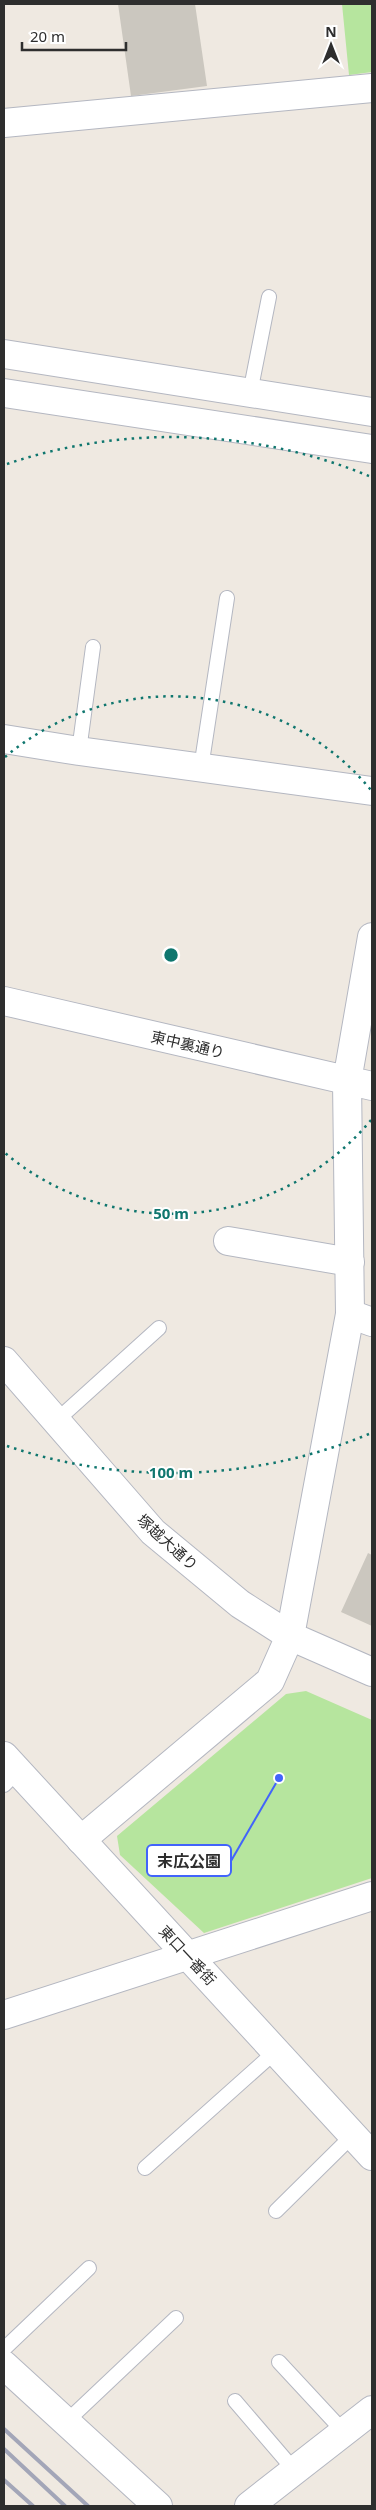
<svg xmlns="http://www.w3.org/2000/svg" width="376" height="2510" viewBox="0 0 376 2510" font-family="'Noto Sans','Noto Sans JP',sans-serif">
	<rect width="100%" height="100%" fill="#efe9e1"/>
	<path fill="#b6e59e" d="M342 4H372V72L349 75Z
		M306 1691 372 1720V1878L204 1933 120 1855 117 1836 286 1694Z"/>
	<path fill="#cbc7bf" d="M118 4H195L207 86 131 96Z
		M368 1553 372 1555V1626L341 1612Z"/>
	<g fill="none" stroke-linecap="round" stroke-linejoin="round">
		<defs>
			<path id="lane" d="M250 393 269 297
				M79 751 93 647
				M201 768 227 598
				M56 1421 159 1328
				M4 1785 18 1771
				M145 2168 276 2051
				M276 2211 353 2135
				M4 2349 89 2268
				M279 2362 344 2432
				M235 2401 295 2471
				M66 2422 176 2318"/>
			<path id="street" d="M4 123 372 88
				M4 354 372 412
				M4 393 372 449
				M4 739 79 751 372 791
				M228 1241 350 1262
				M350 1314 372 1322
				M4 1756 372 2156
				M4 2015 372 1896
				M4 2365 158 2506
				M249 2506 372 2410"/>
			<path id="secondary" d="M4 1001 372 1086
				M4 1361 153 1532 240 1604 290 1636 372 1672
				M81 1840 270 1681 290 1636 350 1314 347 1081 372 937"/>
		</defs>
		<use href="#lane" stroke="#b4b7c1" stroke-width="16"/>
		<use href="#street" stroke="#b4b7c1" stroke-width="30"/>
		<use href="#secondary" stroke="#b4b7c1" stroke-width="30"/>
		<use href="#lane" stroke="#fff" stroke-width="14"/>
		<use href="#street" stroke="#fff" stroke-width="28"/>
		<use href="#secondary" stroke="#fff" stroke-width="28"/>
		<path stroke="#a3a6b8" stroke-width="4" d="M4 2429 88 2506
			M4 2449 65 2506
			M4 2480 33 2506"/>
	</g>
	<g fill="none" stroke="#0f766e" stroke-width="2.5" stroke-dasharray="2.5 5">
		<path d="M371 1120A259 259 0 0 1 5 1153M5 757A259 259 0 0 1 371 790"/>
		<path d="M369 1434A518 518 0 0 1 7 1446M7 464A518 518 0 0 1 369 476"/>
	</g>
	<g text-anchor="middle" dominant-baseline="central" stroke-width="4" stroke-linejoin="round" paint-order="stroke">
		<g font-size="15" fill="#2e2e2e" stroke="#fff">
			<text transform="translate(188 1044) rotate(13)">東中裏通り</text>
			<text transform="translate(168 1542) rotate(42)">塚越大通り</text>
			<text transform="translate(188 1955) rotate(47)">東口一番街</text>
		</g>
	</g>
	<circle cx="171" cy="955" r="8" fill="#0f766e" stroke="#fff" stroke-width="2.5"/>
	<g font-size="15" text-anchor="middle" font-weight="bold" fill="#0f766e" stroke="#fff" stroke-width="4" stroke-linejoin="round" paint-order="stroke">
		<text x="171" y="1219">50 m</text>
		<text x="171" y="1478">100 m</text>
	</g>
	<path fill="none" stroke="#4264fb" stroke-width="2" d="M279 1778L231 1861"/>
	<circle fill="#4264fb" stroke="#fff" stroke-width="2" cx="279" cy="1778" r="5"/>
	<rect fill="#fff" stroke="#4264fb" stroke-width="2" x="147" y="1845" width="84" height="31" rx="5"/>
	<g font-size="16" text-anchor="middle" font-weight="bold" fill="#2e2e2e">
		<text x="189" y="1867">末広公園</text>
	</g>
	<rect width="376" height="2510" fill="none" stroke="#2e2e2e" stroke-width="10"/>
	<g transform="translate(331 45)" stroke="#ffffff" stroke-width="4" paint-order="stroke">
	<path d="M0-4L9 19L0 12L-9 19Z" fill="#2e2e2e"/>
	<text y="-8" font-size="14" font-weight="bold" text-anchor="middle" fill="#2e2e2e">N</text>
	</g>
	<path d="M22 42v8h104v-8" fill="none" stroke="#2e2e2e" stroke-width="2.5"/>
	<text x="30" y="42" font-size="15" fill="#2e2e2e" stroke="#ffffff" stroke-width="4" paint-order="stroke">20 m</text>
</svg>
